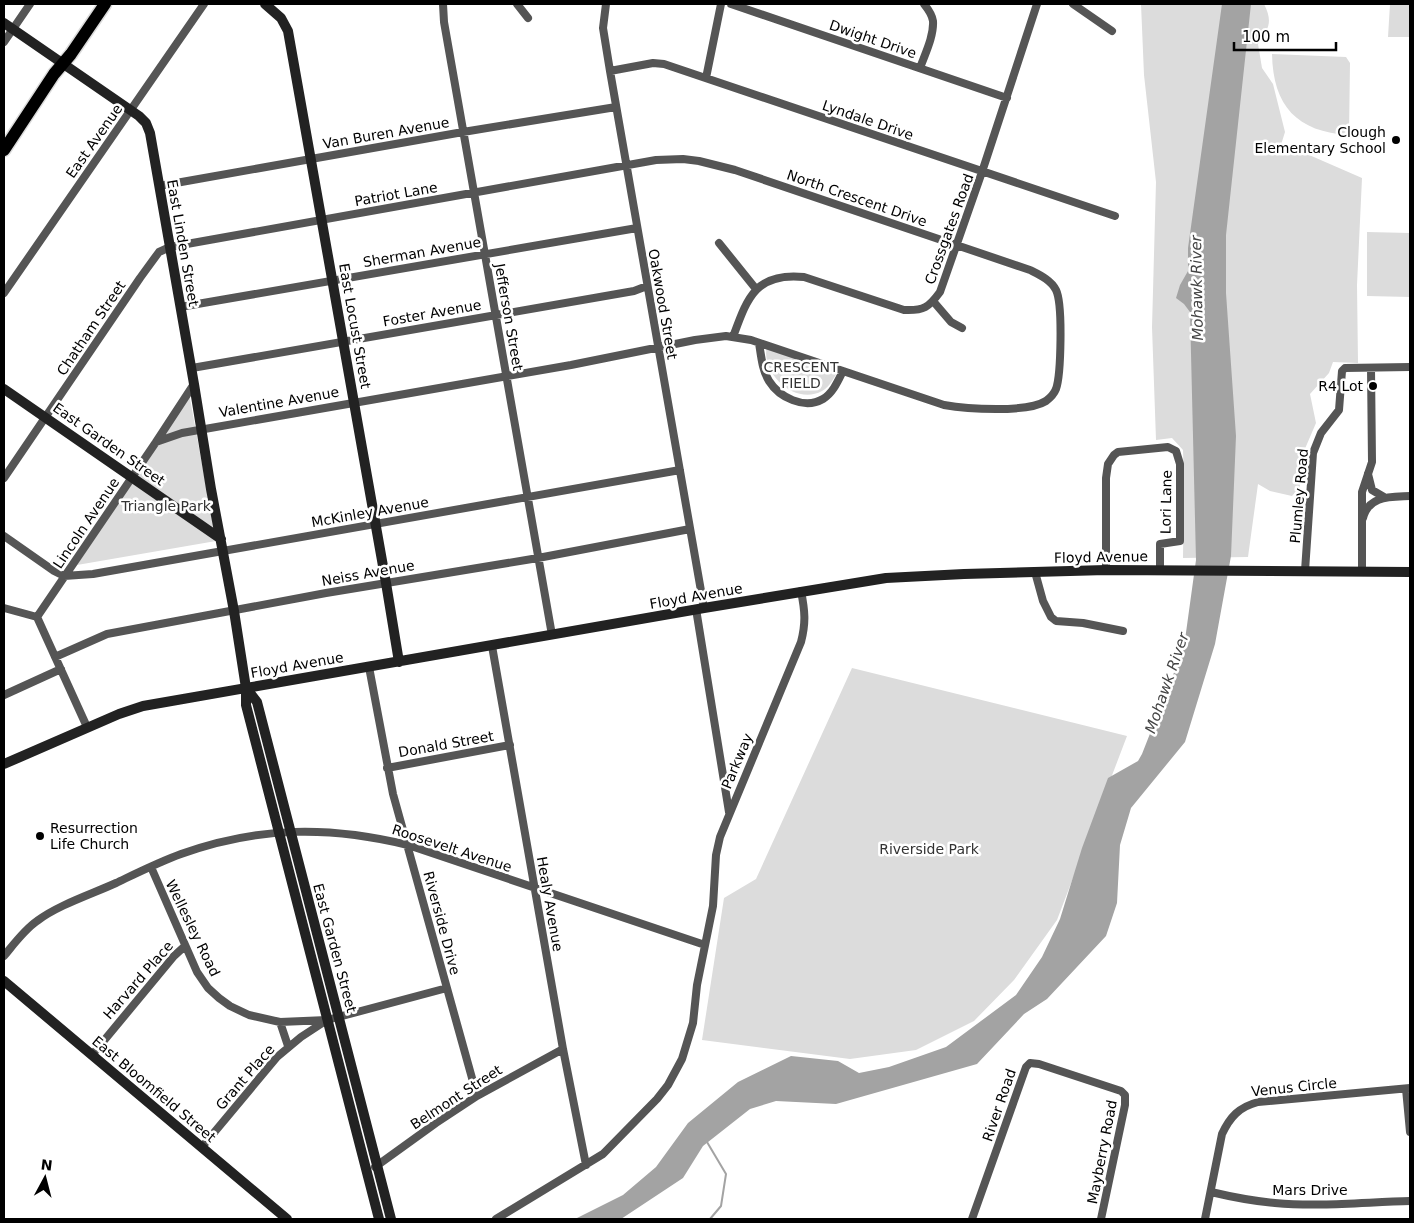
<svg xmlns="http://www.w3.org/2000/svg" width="1414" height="1223" viewBox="0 0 1414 1223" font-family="'DejaVu Sans',sans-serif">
	<rect width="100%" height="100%" fill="#fff"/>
	<path fill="#dcdcdc" d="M1141 4H1264C1273 22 1269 28 1258 44L1262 68 1273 84 1285 132 1280 148 1300 151 1362 178 1357 285 1358 363 1333 362 1329 373 1310 394 1316 423 1301 458 1299 469 1300 487 1292 496 1270 491 1258 484 1248 557 1183 558 1184 486 1183 450 1172 438 1156 440 1152 327 1156 182 1144 75Z
		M1390 4H1410V37H1388Z
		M1272 54 1346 57 1350 63 1349 135C1297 132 1273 106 1272 54Z
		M1367 232 1410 233V297L1367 296Z
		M767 346 839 370C834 377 830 387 822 391 795 406 760 373 767 346Z
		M189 393 216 541 77 565Z
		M852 668 1127 736 1057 920 1014 980 974 1021 916 1050 850 1059 702 1040 724 898 756 879Z"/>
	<path fill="#a3a3a3" d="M1222 4H1251L1226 235V293L1236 436 1231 556 1215 644 1185 742 1131 808 1120 845 1117 903 1106 936 1047 999 1024 1014 977 1064 836 1104 776 1101 750 1109 703 1146 683 1178 621 1219H575L623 1195 656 1167 688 1123 738 1082 791 1056 838 1061 859 1073 889 1067 946 1047 1016 995 1042 957 1060 919 1082 848 1108 778 1138 761 1142 754 1184 647 1196 560 1190 312 1184 304 1176 298 1180 285 1188 271V248Z"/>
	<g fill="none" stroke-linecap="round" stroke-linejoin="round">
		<path stroke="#a3a3a3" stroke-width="2" d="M707 1142 726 1174 721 1206 710 1219"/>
		<defs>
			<path id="primary" d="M4 150 54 74 71 54 105 4"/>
		</defs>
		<use href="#primary" stroke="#dbdbdb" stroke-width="15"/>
		<path stroke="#555" stroke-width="8" d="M443 4 444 22 552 635
			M517 4 528 18
			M606 4 603 28 610 71 704 608
			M731 4 1007 98
			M1073 4 1112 31
			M4 42 30 4
			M920 68C925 54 934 36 933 21 932 14 928 9 924 4
			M610 71 653 63 664 64 1115 216
			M706 78 721 4
			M159 186 463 132 616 107
			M719 243 756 289
			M4 293 204 4
			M933 301 951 322 962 328
			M180 307 637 228
			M733 337C747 299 755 272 804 277L904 310C924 311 929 307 940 292L982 172 1037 4
			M759 343C761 355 762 370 769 381 779 397 804 410 823 399 833 393 838 381 843 371
			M192 368 634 291 647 286
			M156 442 194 384
			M1368 474 1372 490 1384 497
			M4 478 140 278 159 252 170 247 656 160 683 159 699 161 735 170 1030 270C1040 275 1051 280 1056 290 1063 304 1061 375 1056 389 1054 394 1050 398 1046 401 1027 413 966 409 944 405L751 340 726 336 695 340 571 365 182 433 156 442 37 617
			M1363 518C1369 495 1390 497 1410 496
			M4 536 54 571 64 576 93 574 680 470
			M1106 570V478L1108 464 1114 455 1118 452 1168 447 1176 451 1180 464V541L1160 544V571
			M1305 571 1313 453 1321 433 1339 410 1342 371 1345 368 1410 367
			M1362 571V492L1372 462 1371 368
			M1035 572 1043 601 1051 617 1056 621 1083 623 1123 631
			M4 608 37 617
			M696 609 729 812
			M37 617 87 727
			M492 646 563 1049 586 1165
			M55 657 107 634 326 593 538 558 690 529
			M369 667 393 794 477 1096
			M4 695 61 669
			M387 768 510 745
			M151 867 197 972 208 988 219 998 230 1006 249 1015 280 1022 327 1020 447 988
			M4 956C14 944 24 930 37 921 58 905 92 894 116 883 137 873 159 862 181 854 259 826 330 826 408 845L705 945
			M280 1022 288 1046
			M92 1055 174 956 185 946
			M1406 1089 1410 1132
			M202 1147 277 1057 301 1037 327 1020
			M375 1167 436 1123 477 1096 563 1049
			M1211 1192C1232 1197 1253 1201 1275 1203 1320 1207 1366 1202 1410 1201
			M496 1219 603 1154 657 1099 668 1085 682 1059 693 1023 697 985 713 906 716 855 720 837 801 642C806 623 805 611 801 591
			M972 1219 1026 1067 1030 1063 1039 1064 1121 1091 1125 1095V1105L1101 1219
			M1205 1219 1222 1134C1230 1117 1239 1107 1258 1102L1410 1088"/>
		<path stroke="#222" stroke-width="10" d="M265 4 281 18 288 31 386 583 399 662
			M4 23 139 116 146 123 150 133 194 384 211 489 234 611 246 688V705L379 1219
			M4 389 221 539
			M246 688 257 702 391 1219
			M4 764 119 714 143 706 704 608 886 578 964 574 1106 570 1410 572
			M4 981 287 1219"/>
		<use href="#primary" stroke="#000" stroke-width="12"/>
	</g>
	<g fill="#000" stroke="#fff" stroke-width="2">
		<circle cx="1396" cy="140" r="5"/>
		<circle cx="1373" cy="386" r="5"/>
		<circle cx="40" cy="836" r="5"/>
	</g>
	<g text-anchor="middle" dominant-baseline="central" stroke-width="5" stroke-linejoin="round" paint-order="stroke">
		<g font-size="14" fill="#000" stroke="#fff">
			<text transform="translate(873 39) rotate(19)">Dwight Drive</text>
			<text transform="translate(868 120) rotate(19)">Lyndale Drive</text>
			<text transform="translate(386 133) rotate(-10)">Van Buren Avenue</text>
			<text transform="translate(94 141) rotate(-55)">East Avenue</text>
			<text transform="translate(396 194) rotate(-10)">Patriot Lane</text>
			<text transform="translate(857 198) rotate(19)">North Crescent Drive</text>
			<text transform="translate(949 229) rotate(-70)">Crossgates Road</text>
			<text transform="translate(183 243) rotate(80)">East Linden Street</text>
			<text transform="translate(422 252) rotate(-10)">Sherman Avenue</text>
			<text transform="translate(663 304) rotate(80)">Oakwood Street</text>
			<text transform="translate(432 313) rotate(-10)">Foster Avenue</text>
			<text transform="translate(509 317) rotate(80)">Jefferson Street</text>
			<text transform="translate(355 326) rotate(80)">East Locust Street</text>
			<text transform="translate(91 328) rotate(-56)">Chatham Street</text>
			<text transform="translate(279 402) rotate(-10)">Valentine Avenue</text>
			<text transform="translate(109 444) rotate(35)">East Garden Street</text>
			<text transform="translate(1299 496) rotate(-85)">Plumley Road</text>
			<text transform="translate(1166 502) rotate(-89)">Lori Lane</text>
			<text transform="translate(370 512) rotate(-10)">McKinley Avenue</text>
			<text transform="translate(86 523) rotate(-56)">Lincoln Avenue</text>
			<text transform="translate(1101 557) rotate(-1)">Floyd Avenue</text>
			<text transform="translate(368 573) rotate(-10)">Neiss Avenue</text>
			<text transform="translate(696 596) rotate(-10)">Floyd Avenue</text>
			<text transform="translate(297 665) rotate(-10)">Floyd Avenue</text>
			<text transform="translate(446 744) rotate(-10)">Donald Street</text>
			<text transform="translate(737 761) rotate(-67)">Parkway</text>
			<text transform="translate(452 848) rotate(18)">Roosevelt Avenue</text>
			<text transform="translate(550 904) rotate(80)">Healy Avenue</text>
			<text transform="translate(442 923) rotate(75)">Riverside Drive</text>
			<text transform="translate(193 928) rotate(64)">Wellesley Road</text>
			<text transform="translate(335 948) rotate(75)">East Garden Street</text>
			<text transform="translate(138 980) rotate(-49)">Harvard Place</text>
			<text transform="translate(245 1077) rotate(-49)">Grant Place</text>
			<text transform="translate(1294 1087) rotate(-6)">Venus Circle</text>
			<text transform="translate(154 1089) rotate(40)">East Bloomfield Street</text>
			<text transform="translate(456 1097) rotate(-33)">Belmont Street</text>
			<text transform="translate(999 1105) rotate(-71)">River Road</text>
			<text transform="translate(1102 1152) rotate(-79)">Mayberry Road</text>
			<text x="1310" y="1190">Mars Drive</text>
		</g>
		<g font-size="14" fill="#000" stroke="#fff" text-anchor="end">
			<text x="1386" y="132">Clough<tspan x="1386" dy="16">Elementary School</tspan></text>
			<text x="1363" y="386">R4 Lot</text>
			<text x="50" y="828" text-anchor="start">Resurrection<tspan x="50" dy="16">Life Church</tspan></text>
		</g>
		<g font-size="14" fill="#333" stroke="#fff">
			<text x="801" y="367">CRESCENT<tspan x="801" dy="16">FIELD</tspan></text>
			<text x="166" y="506">Triangle Park</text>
			<text x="929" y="849">Riverside Park</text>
		</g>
		<g font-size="15" font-style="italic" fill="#444" stroke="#fff">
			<text transform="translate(1197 288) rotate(-91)">Mohawk River</text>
			<text transform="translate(1167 683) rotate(-71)">Mohawk River</text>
		</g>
	</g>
	<rect width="1414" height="1223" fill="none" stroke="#000000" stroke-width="10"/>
	<g transform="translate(45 1178) rotate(7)" stroke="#ffffff" stroke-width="4" paint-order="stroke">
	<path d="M0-4L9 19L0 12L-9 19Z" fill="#000000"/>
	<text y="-8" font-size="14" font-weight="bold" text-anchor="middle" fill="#000000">N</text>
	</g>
	<path d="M1234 42v8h102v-8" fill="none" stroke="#000000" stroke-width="2.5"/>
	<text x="1242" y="42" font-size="15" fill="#000000" stroke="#ffffff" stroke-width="4" paint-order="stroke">100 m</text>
</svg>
